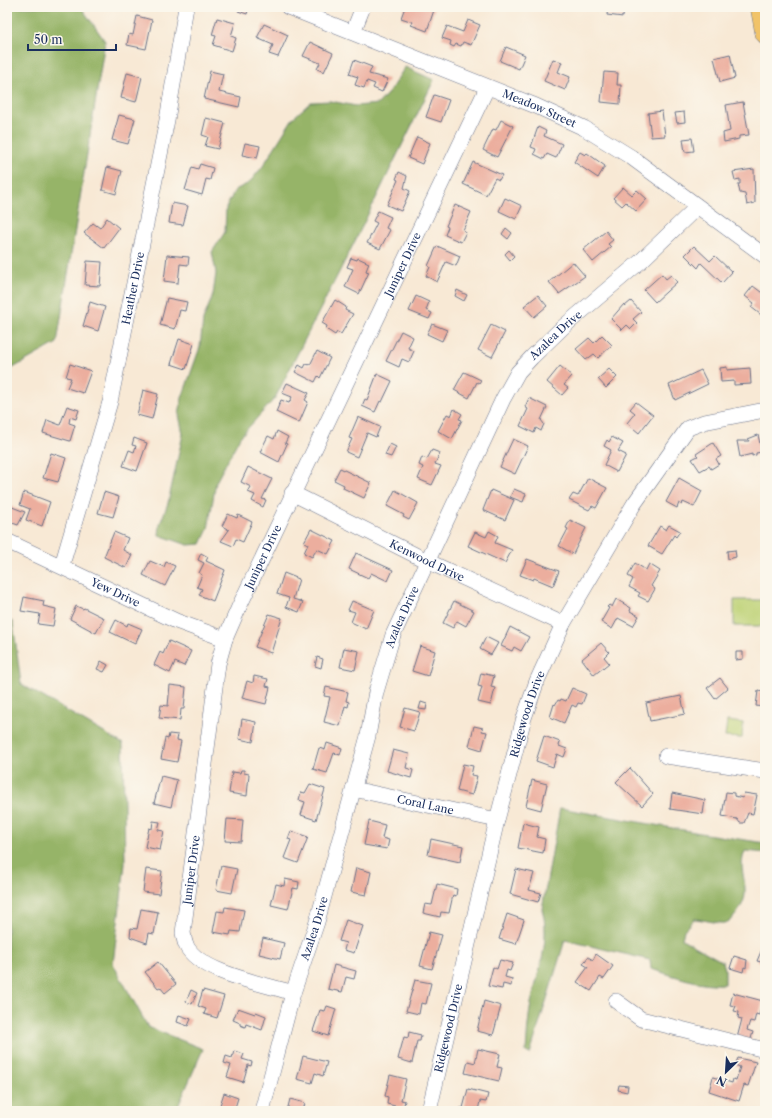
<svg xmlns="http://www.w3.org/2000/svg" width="772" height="1118" viewBox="0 0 772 1118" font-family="'Libre Caslon Text',serif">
	<rect width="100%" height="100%" fill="#fbf7ec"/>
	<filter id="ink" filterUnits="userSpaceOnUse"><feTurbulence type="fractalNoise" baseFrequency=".025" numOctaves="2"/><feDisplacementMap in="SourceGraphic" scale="8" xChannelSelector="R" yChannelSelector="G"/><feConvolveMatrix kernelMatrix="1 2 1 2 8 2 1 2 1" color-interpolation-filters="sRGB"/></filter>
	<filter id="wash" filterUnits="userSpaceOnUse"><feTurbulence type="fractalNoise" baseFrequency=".012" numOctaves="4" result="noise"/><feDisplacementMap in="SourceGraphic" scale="16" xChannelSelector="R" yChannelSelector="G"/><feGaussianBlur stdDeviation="0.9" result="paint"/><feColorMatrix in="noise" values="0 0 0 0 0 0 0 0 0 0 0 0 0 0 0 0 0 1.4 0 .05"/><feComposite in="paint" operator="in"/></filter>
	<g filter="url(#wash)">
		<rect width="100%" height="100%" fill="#f8e9d5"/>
		<path fill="#bed276" stroke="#6c806a" d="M734 600H765V626H734Z
			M727 721 743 723 742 738 725 737Z"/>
		<path fill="#96b467" stroke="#587262" d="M7 7H81L105 41 57 343 13 368 7 374Z
			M405 67 434 80 355 241 275 398 240 437 216 482 208 529 201 544 188 545 159 535 160 524 168 503 183 434 179 415 182 398 200 347 203 320 213 295 216 273 212 252 225 232 226 208 235 190 249 183 263 166 293 118 311 102 330 101 356 106 378 104 389 92Z
			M7 619 13 622 21 684 123 744 125 864 113 964 148 1027 203 1049 176 1111H7Z
			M560 808 706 834 765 843V853L745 851C738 868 746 877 745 894 745 903 734 921 725 923 720 924 701 919 694 919L684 930 682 939 723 962 725 969V984C700 986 675 976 651 969L650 960 565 940 530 1054 526 1052C527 1036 528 1019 531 1003 538 973 551 940 542 909Z"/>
		<g id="blocks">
			<path fill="#ecae9e" d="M239 7H249L247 14 238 11Z
				M405 7H435L427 31 411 25 413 22 401 18Z
				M608 7H624L623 17 607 15Z
				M137 16 152 20 146 49 127 45 129 34 133 35Z
				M217 18 235 23 231 36 236 38 232 51 213 45 216 36 212 35Z
				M468 20 480 25 471 45 463 42 461 46 456 44 454 47 450 45 451 41 442 38 447 26 463 32Z
				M264 24 288 35 278 57 269 54 273 45 257 38Z
				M310 42 333 53 324 72 317 69 320 63 303 56Z
				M506 47 525 55 519 69 500 61Z
				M730 54 735 78 720 82 714 58Z
				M553 59 562 62 558 72 570 77 565 90 544 81Z
				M354 60 372 67 369 74 388 79 382 92 373 88 375 84 367 81 364 88 355 85 358 77 349 74Z
				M210 71 223 74 219 92 241 97 239 107 204 99Z
				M604 72 618 73 617 85H621L620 104 601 102Z
				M127 73 142 77 136 102 121 98Z
				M434 95 449 100 441 122 426 117Z
				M743 102 749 135 739 136V139L724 142 723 133 730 131 726 105Z
				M662 111 665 136 651 137 648 113Z
				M684 112 685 122 677 123 675 113Z
				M119 115 135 119 128 144 112 140Z
				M206 118 225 123 218 149 205 146 208 137 202 135Z
				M501 120 513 126 497 157 483 150 493 129 496 130Z
				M538 127 546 131 544 136 562 144 556 158 547 154 544 159 534 154 536 149 531 147Z
				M417 137 430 143 422 164 408 158Z
				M692 138 694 151 685 152 683 139Z
				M245 143 260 146 257 158 242 155Z
				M580 152 585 155 587 153 605 166 598 178 574 162Z
				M473 162 502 175 499 180 495 178 486 195 463 184Z
				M200 164 213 168 210 180 206 179 202 195 185 190 192 167 198 169Z
				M107 167 122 171 116 194 102 190Z
				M754 169 755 203 747 205 745 194 740 193 738 184H740V179L735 180 733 172Z
				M399 172 407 176 404 188 410 191 401 211 387 205 398 180 396 179Z
				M623 187 632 195 637 190 647 199 636 211 626 202 622 206 613 198Z
				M505 198 522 206 516 219 499 211Z
				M172 203 188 206 183 225 169 223Z
				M455 205 471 212 463 230 466 232 461 242 445 235 448 227 446 226Z
				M378 211 391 217 386 228 390 230 380 249 367 243 377 223 373 221Z
				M107 218 119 228 104 248 84 233 93 223 100 228Z
				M506 228 512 233 508 239 502 234Z
				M606 231 613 240 608 244 611 247 593 262 583 250Z
				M437 246 460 256 456 266 446 262 437 282 426 276 430 267 428 266Z
				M694 246 710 261 715 256 732 272 722 283 701 263 698 268 685 255Z
				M509 250 514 256 510 260 505 254Z
				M167 255 189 257 188 265 180 264 178 283 164 281Z
				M351 258 357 260 358 258 369 263 366 271 369 272 359 294 345 287 353 269 347 267Z
				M87 261 102 262 100 286 85 285Z
				M573 262 585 276 559 294 549 282Z
				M662 274 666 279 671 275 677 282 655 302 644 290Z
				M753 286 765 295V318L751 307 754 303 745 296Z
				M457 290 467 295 464 301 455 296Z
				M538 295 547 306 534 317 524 306Z
				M416 296 429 302 426 310 432 313 429 319 409 311Z
				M167 298 187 302 185 311 180 310 175 329 160 325Z
				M335 300 346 307 345 310 353 314 341 334 337 332 335 335 326 329 327 326 322 323Z
				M631 301 641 312 633 319 637 323 631 329 627 325 622 330 611 319 624 304 625 306Z
				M90 302 105 307 98 331 83 326Z
				M432 324 447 330 442 341 427 334Z
				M491 325 505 332 492 357 478 350Z
				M401 331 413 337 408 348 414 351 409 362 402 359 399 367 386 361Z
				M602 335 612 345 598 358 594 354 586 360 576 349 589 338 594 343Z
				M179 339 194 344 186 369 171 364Z
				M317 351 330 358 320 378 318 376 315 382 295 372 299 365 304 368 306 364 310 365Z
				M70 364 91 371 83 393 67 388 71 378 66 377Z
				M560 366 572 376 564 385 568 388 562 395 547 382Z
				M727 367V370L750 368 751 384 734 385V381L721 382 720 368Z
				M609 369 617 377 606 388 598 379Z
				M701 370 708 384 675 400 669 385Z
				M464 372 481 380 479 383 477 382 469 398 454 390Z
				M377 374 392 381 382 402 380 401 375 412 362 406 365 399 367 400Z
				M287 383 309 393 305 400 308 402 299 423 276 412 281 400 289 403 292 397 282 393Z
				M143 390 158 394 152 419 137 415Z
				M529 398 547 407 541 420 544 424 541 431 536 428 534 433 520 426 528 409 525 407Z
				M636 402 653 415 639 433 627 423 635 413 630 409Z
				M67 406 79 410 76 419 70 417 69 423 75 425 70 441 43 433 47 420 60 425Z
				M454 409 462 414 459 419 462 420 452 439 438 431 447 414 451 416Z
				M358 417 380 427 376 437 367 433 357 457 346 452 352 439 349 438Z
				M277 431 288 437 285 443 287 444 279 462 260 452 268 436 274 439Z
				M758 435 762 452 756 453V455L752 456V454L740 457 737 441H749L748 439Z
				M612 437 623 443 618 451 626 455 617 472 604 465 611 450 604 446 607 440 609 442Z
				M134 438 147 443 137 471 123 466 129 450 134 452 136 446 132 445Z
				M513 439 528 446 515 474 500 467Z
				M713 443 721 456 716 459 719 464 711 469 709 466 700 471 692 459 698 456 696 454Z
				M390 444 396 447 391 457 385 455Z
				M432 450 440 453 435 464 441 466 432 485 418 479 423 467 419 465 422 457 427 459Z
				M51 453 66 458 58 482 43 478Z
				M248 467 272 479 262 499 266 500 263 507 252 501 255 495 248 492 251 487 241 482Z
				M340 468 371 483 364 498 343 488 344 485 334 480Z
				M588 478 607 488 596 508 592 506 589 510 569 500 573 494 578 496Z
				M679 478 702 491 694 507 683 502 682 505 679 503 677 508 666 502Z
				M514 489 526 494 523 502 510 497Z
				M395 490 418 503 409 520 403 517 404 515 387 506Z
				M491 490 514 500 505 520 483 510Z
				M24 492 50 502 42 526 26 520 30 509 20 505Z
				M104 492 119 497 113 517 98 513Z
				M7 505 25 512 18 525 7 521Z
				M228 514 237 518 238 515 252 522 243 542 236 539 233 546 221 541 229 530 222 526Z
				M570 520 586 528 573 554 559 546 568 529 566 528Z
				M669 525 680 531 676 537 674 535 662 554 648 546 660 526 666 530Z
				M311 529 335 541 328 554 317 549 312 557 304 553 308 544 304 542Z
				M489 531 498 536 495 543 512 550 505 563 468 546 475 532 486 537Z
				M114 532 128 538 123 550 132 555 126 568 104 557Z
				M735 550 736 557 728 559 727 551Z
				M201 553 208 557 206 561 225 570 213 601 199 595 202 589 197 587 202 575 199 573 204 563 198 560Z
				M356 553 393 570 388 581 371 573 368 578 349 569Z
				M527 559 559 571 553 586 534 578 533 580 520 575Z
				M150 561 164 567 166 562 175 566 165 586 143 575Z
				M635 563 646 570 649 564 660 571 651 586 655 589 648 601 638 596 640 593 629 587 633 579 628 576Z
				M284 573 299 579 293 599 303 602 299 612 286 607 289 598 277 594Z
				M24 597 44 601 43 606 56 609 53 626 38 624 40 614 21 611Z
				M616 599 631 608 630 611 639 616 633 626 618 618 612 629 601 622 609 608 607 607 609 605 612 607Z
				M352 601 374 610 366 629 351 622 355 612 348 610Z
				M454 601 474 611 466 626 457 621 453 628 443 623Z
				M76 606 83 609 84 608 104 618 96 633 70 619Z
				M269 614 282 618 271 653 255 647Z
				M116 620 127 626 128 623 142 629 135 644 110 632Z
				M510 627 529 637 521 651 514 647 512 651 501 646Z
				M486 637 498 643 491 655 480 649Z
				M169 641 191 651 184 666 175 662 170 673 154 665 160 652 163 654Z
				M601 643 609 652 604 657 609 663 594 675 582 659Z
				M420 646 435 651 428 676 412 671Z
				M344 648 359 651 355 670 340 667Z
				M736 652H743V659L736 660Z
				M317 657 323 659 321 668 315 666Z
				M101 661 108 665 104 672 97 669Z
				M481 673 494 676 491 687 495 688 491 705 478 702 482 687 478 686Z
				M254 676 268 679 266 686 270 687 266 704 242 698 247 681 253 683Z
				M720 678 728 688 715 699 707 688Z
				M170 685 186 687 184 709H181L180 720 159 718 161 705 168 706Z
				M326 687 348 692 346 701 349 702 348 707 345 706 340 726 324 722 330 697 324 696Z
				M572 688 586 694 582 704 578 703 576 707 572 705 564 723 550 717 554 704 555 705 558 700 560 701 561 699 566 701Z
				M758 691 765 692V707L756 706Z
				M681 696 685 714 650 721 646 703Z
				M421 702 427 704 426 710 419 709Z
				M405 708 420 712 414 731 400 727Z
				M242 719 256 722 253 742 239 739Z
				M474 726 483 728 482 731 487 732 482 750 469 746Z
				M169 734 178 735 177 740 181 741 177 762 161 759 165 738 168 739Z
				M544 736 560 742 559 746 567 749 564 757 557 754 553 767 536 761Z
				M327 743 342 748 340 755 334 753 327 773 313 769 319 748 325 750Z
				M393 750 409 754 406 768 413 770 411 778 387 771Z
				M463 764 473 766 471 775 477 776 472 795 457 791Z
				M630 768 653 794 642 806 616 782Z
				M241 770H244V773L249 774 247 796 229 793 232 772 240 773Z
				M161 776 177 780 171 807 154 803Z
				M532 780 547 784 541 810 526 806Z
				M310 784 325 789 316 820 301 815 305 802 299 800 301 792 305 793Z
				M726 792 734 793V796L743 798 744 793 757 795 753 814 748 813 744 823H740L737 819 722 816Z
				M672 793 705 800 703 814 670 809Z
				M227 819 243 820 241 842 225 841Z
				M153 821 160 822 158 830 164 831 160 850 145 847 149 828 152 829Z
				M369 821 385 825 382 838 389 840 387 849 364 845Z
				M523 823 539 827 537 837 545 839 543 853 518 848Z
				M291 831 308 837 298 863 284 858 291 840 288 839Z
				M431 839 463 846 460 862 428 855Z
				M221 866 237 869 232 893 216 890Z
				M356 868 371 872 366 895 351 892Z
				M146 869 162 871 159 894 143 892Z
				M516 869 534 873 529 890 541 893 538 902 510 894Z
				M285 879 299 882 298 889 293 888 288 909 271 905 276 884 284 886Z
				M437 884 457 889 456 896 453 895 449 913 441 912 440 917 423 913 425 904 432 905Z
				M225 907 244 910 240 932 231 931 230 935 213 932 217 911 224 912Z
				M141 909 158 912 154 934 149 933 147 943 130 937 131 928 137 929Z
				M507 914 524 920 516 944 499 939Z
				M346 920 363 926 354 953 344 950 346 943 339 941Z
				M429 932 442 935 432 969 420 966Z
				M263 938 284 943 280 959 259 954Z
				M765 942V963L757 961Z
				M596 954 613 966 604 979 600 977 591 991 577 982 588 967 583 964 588 957 593 960Z
				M734 956 747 960 746 968 744 967 743 972 730 968Z
				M500 960 513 963 510 971 507 970 505 977 512 979 511 986 503 984 502 989 488 986 493 967 497 969Z
				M158 962 176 984 165 993 160 987 158 988 145 972Z
				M334 965 356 971 354 979 346 977 342 992 328 989Z
				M415 980 431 983 426 1004 421 1003 419 1014 406 1011Z
				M191 990 197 993 192 1004 186 1002Z
				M203 990 224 996 217 1018 204 1014 206 1009 198 1006Z
				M733 993 763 1001 759 1015 756 1014 754 1022 750 1021 747 1030 753 1032 750 1042 737 1038 742 1019 738 1018 739 1012 734 1011 736 1006 730 1005Z
				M484 1001 501 1006 493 1035 477 1031Z
				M327 1006 336 1009 328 1036 313 1031 320 1010 325 1011Z
				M238 1008 255 1014 256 1012 266 1016 262 1030 246 1024 245 1027 240 1025V1023L233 1020Z
				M179 1015 191 1019 188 1026 177 1022Z
				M409 1032 421 1035 420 1041H417L412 1063 398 1059 404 1037 408 1038Z
				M478 1049 500 1054 497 1067 502 1068 499 1081 465 1073 468 1061 475 1063Z
				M234 1051 244 1054 242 1059 252 1062 251 1066 248 1065 243 1082 227 1077 231 1065 224 1063 226 1056 232 1058Z
				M303 1056 327 1062 323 1076 315 1073 312 1083 297 1079Z
				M738 1058 756 1062 748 1086 744 1085 739 1101 709 1091 713 1077 732 1083 733 1079 736 1080 740 1067 735 1065Z
				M390 1075 406 1079 401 1100 405 1101 403 1108 387 1104 388 1097 385 1096Z
				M619 1085 628 1086 627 1092 618 1090Z
				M468 1089 488 1094 486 1102 480 1101 478 1111H460V1108H463Z
				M224 1093 238 1098 234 1111H218Z
				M290 1099 305 1103 303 1111H287Z"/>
		</g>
	</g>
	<g filter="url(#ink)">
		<use href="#blocks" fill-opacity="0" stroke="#687088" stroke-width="1"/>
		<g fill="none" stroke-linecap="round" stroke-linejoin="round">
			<defs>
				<g id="minor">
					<path id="s1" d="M288 7 536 106 584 128 631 157 765 256"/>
					<path d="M353 32 363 7"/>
					<path id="s2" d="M292 493 427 561 563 624"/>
					<path id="s3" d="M7 541 176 621 225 639"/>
					<path id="s4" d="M62 565 110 402 167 120 186 7"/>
					<path d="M666 756 765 771"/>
					<path id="s5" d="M353 789 497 820"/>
					<path id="s6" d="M293 993C265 984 199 973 186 945 184 941 184 936 183 933L218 664 225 639 239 607 487 88"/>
					<path d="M616 1001 641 1019 765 1050"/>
					<path id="s7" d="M262 1111 293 993 317 922 368 736 376 692 393 635 503 399 518 372 532 357 562 328 641 261 697 207"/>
					<path id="s8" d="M429 1111 497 820 524 718 537 681 563 624 634 504 688 428 704 422 765 410"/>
				</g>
				<path id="major" d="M760 7 765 34"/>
			</defs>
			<use href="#minor" stroke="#687088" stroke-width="16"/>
			<use href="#major" stroke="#687088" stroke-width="20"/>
			<use href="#minor" stroke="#fff" stroke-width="15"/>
			<use href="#major" stroke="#f1c369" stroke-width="19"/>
		</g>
	</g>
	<g text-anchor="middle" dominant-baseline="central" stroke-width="3.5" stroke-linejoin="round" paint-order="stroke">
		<g font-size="11" fill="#1b2f5e" stroke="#fbf7ec">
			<text stroke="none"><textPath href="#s1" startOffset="271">Meadow Street</textPath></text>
			<text stroke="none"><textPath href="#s6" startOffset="844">Juniper Drive</textPath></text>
			<text stroke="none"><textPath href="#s4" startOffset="286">Heather Drive</textPath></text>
			<text stroke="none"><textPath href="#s7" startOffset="838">Azalea Drive</textPath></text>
			<text stroke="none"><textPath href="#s6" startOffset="520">Juniper Drive</textPath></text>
			<text stroke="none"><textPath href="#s2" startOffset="151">Kenwood Drive</textPath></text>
			<text stroke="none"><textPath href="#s3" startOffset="120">Yew Drive</textPath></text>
			<text stroke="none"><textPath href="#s7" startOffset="514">Azalea Drive</textPath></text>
			<text stroke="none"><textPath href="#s8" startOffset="409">Ridgewood Drive</textPath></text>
			<text stroke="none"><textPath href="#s5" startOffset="74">Coral Lane</textPath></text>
			<text stroke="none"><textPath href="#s6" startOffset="196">Juniper Drive</textPath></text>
			<text stroke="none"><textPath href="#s7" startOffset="190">Azalea Drive</textPath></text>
			<text stroke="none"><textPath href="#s8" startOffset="85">Ridgewood Drive</textPath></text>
		</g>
	</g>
	<rect width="772" height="1118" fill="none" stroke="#fbf7ec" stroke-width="24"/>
	<g transform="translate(726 1072) rotate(205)" stroke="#fbf7ec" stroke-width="3" paint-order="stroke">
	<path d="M0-3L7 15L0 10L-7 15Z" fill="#1b2f5e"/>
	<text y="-6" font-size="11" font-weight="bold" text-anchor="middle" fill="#1b2f5e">N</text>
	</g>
	<path d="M28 44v6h88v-6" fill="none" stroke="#1b2f5e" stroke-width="2"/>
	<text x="34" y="44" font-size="12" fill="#1b2f5e" stroke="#fbf7ec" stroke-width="3" paint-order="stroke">50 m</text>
</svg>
